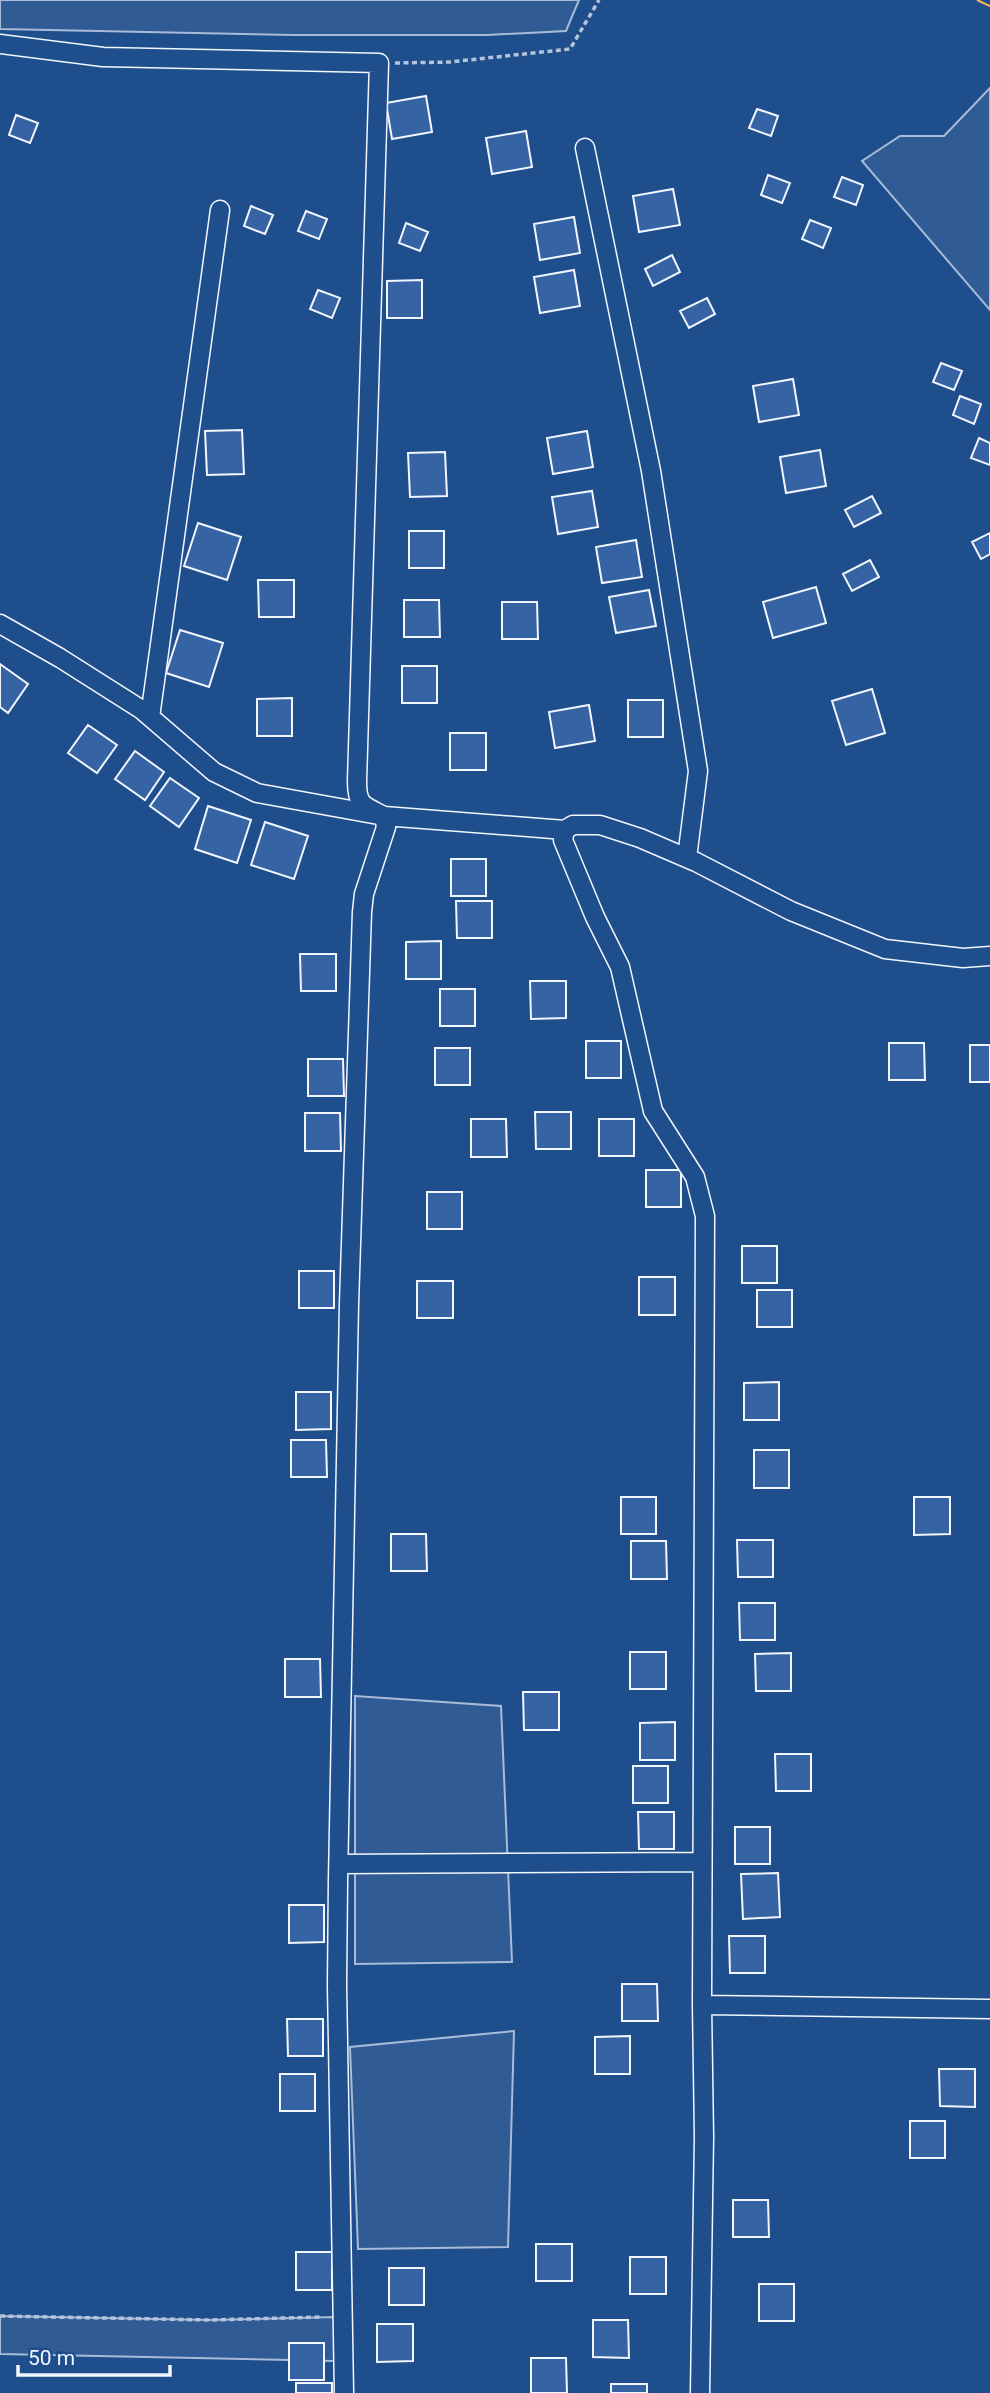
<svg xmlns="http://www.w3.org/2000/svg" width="990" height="2393" viewBox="0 0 990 2393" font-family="Roboto,sans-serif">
	<rect width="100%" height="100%" fill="#1f4e8c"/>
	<path fill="#305b95" stroke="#a8bbd7" stroke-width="2" d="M0 0H579L566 31 487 35H294L0 29Z
		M990 88V310L862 161 900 136H944Z
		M355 1696 501 1706 512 1962 355 1964Z
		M514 2031 508 2247 358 2249 350 2047Z
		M0 2316 209 2320 335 2317 334 2361 0 2354Z"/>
	<path fill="#3563a3" stroke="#f2f6ff" stroke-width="2" d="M426 96 432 132 392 139 386 103Z
		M757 109 778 116 771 136 749 128Z
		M16 115 38 123 30 143 9 135Z
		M526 131 532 167 492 174 486 138Z
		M768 175 790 183 782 203 761 195Z
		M842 177 863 185 856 205 834 197Z
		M673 189 680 225 639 232 633 196Z
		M251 206 273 215 265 234 244 226Z
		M306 211 327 219 319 239 298 231Z
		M574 217 580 253 540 260 534 224Z
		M810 220 831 228 823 248 802 239Z
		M406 223 428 232 420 251 399 243Z
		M672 255 680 272 653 286 645 269Z
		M574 270 580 306 540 313 534 277Z
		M422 280V318H387V281Z
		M318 290 340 298 332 318 310 309Z
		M707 298 715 314 689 328 680 311Z
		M941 363 962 371 954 390 933 382Z
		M793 379 799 415 759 422 753 386Z
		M960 396 981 404 974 424 953 415Z
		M242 430 244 474 207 475 205 431Z
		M587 431 593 467 553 474 547 438Z
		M979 438 990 443V465L971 458Z
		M820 450 826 486 786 493 780 457Z
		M445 452 447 496 410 497 408 453Z
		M592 491 598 527 558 534 552 497Z
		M872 496 881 513 854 527 845 510Z
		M198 523 241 537 227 580 184 566Z
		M409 531H444V568H409Z
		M990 533V554L981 559 972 542Z
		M636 540 642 577 602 583 596 547Z
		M870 560 879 577 852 591 843 574Z
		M258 580H294V617H259Z
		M816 587 826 623 773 638 763 602Z
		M649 590 656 626 616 633 609 597Z
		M404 600H439L440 637H404Z
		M502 602H537L538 639H502Z
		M180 630 223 643 209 687 166 673Z
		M0 664 28 684 8 713 0 707Z
		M402 666H437V703H402Z
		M872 689 885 733 846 745 832 701Z
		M292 698V736H257V699Z
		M628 700H663V737H628Z
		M589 705 595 741 555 748 549 712Z
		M88 725 117 745 97 773 68 753Z
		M450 733H486V770H450Z
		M135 751 164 772 145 800 115 779Z
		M170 778 199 798 179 827 150 806Z
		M208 806 251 820 237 863 195 849Z
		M265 822 308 836 294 879 251 865Z
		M451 859H486V896H451Z
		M456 901H492V938H457Z
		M441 941V979H406V942Z
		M300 954H336V991H301Z
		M530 981H566V1018L531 1019Z
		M440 989H475V1026H440Z
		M586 1041H621V1078H586Z
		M889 1043H924L925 1080H889Z
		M970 1045H990V1082H970Z
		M435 1048H470V1085H435Z
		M308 1059H343L344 1096H308Z
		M535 1112H571V1149H536Z
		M305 1113H340L341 1151H305Z
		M471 1119H506L507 1157H471Z
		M599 1119H634V1156H599Z
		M646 1170H681V1207H646Z
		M427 1192H462V1229H427Z
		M742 1246H777V1283H742Z
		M299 1271H334V1308H299Z
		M639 1277H675V1315H639Z
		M417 1281H453V1318H417Z
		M757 1290H792V1327H757Z
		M779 1382V1420H744V1383Z
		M296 1392H331V1429L296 1430Z
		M291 1440H326L327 1477H291Z
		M754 1450H789V1488H754Z
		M621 1497H656V1534H621Z
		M914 1497H950V1534L914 1535Z
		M391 1534H426L427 1571H391Z
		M737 1540H773V1577H738Z
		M631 1541H666L667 1579H631Z
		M739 1603H775V1640H740Z
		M630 1652H666V1689H630Z
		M791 1653V1691H756L755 1654Z
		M285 1659H320L321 1697H285Z
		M523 1692H559V1730H524Z
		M675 1722V1760H640V1723Z
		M775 1754H811V1791H776Z
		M633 1766H668V1803H633Z
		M638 1812H674V1849H639Z
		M735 1827H770V1864H735Z
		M778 1873 780 1917 743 1919 741 1874Z
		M289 1905H324V1942L289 1943Z
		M729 1936H765V1973H730Z
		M622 1984H657L658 2021H622Z
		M287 2019H323V2056H288Z
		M630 2036V2074H595V2037Z
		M939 2069H975V2107L940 2106Z
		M280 2074H315V2111H280Z
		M910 2121H945V2158H910Z
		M733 2200H768L769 2237H733Z
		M536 2244H572V2281H536Z
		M296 2252H332V2290H296Z
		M630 2257H666V2294H630Z
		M389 2268H424V2305H389Z
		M759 2284H794V2321H759Z
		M593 2320H628L629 2358 593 2357Z
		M377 2324H413V2361L377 2362Z
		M289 2343H324V2380H289Z
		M531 2358H566L567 2393H531Z
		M296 2383H332V2393H296Z
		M611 2384H647V2393H611Z"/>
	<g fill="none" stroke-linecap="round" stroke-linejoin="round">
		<defs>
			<path id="street" d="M0 44 103 57 379 63 357 781C357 806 363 805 384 816L386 827 364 894 362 912 349 1304 338 1881 337 1985 344 2393
				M585 148 651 471 698 771 687 858
				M0 624 60 658 142 710 214 772 257 793 384 816 565 830
				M150 717 220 210
				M339 1864 702 1862
				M702 2005 990 2009
				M700 2393 704 2137 702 2005 705 1216 695 1177 653 1111 620 967 595 917 563 840 565 830 573 825H600L640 838 696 862 791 911 885 949 963 958 990 956"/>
		</defs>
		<use href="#street" stroke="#f2f6ff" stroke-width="21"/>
		<path stroke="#b3c4dc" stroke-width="3.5" stroke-dasharray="5 3.5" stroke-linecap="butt" d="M395 63 450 62 570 49 599 0
			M0 2316 209 2320 323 2317"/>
		<use href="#street" stroke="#1f4e8c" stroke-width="18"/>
		<path stroke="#ffb74d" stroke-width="2" stroke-dasharray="24 5 3.5 5" stroke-linecap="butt" d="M977 0 990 6"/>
	</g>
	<path d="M18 2365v10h152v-10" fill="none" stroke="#f2f6ff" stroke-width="3.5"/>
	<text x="28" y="2365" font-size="21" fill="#f2f6ff" stroke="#1f4e8c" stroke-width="5" paint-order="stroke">50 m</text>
</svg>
